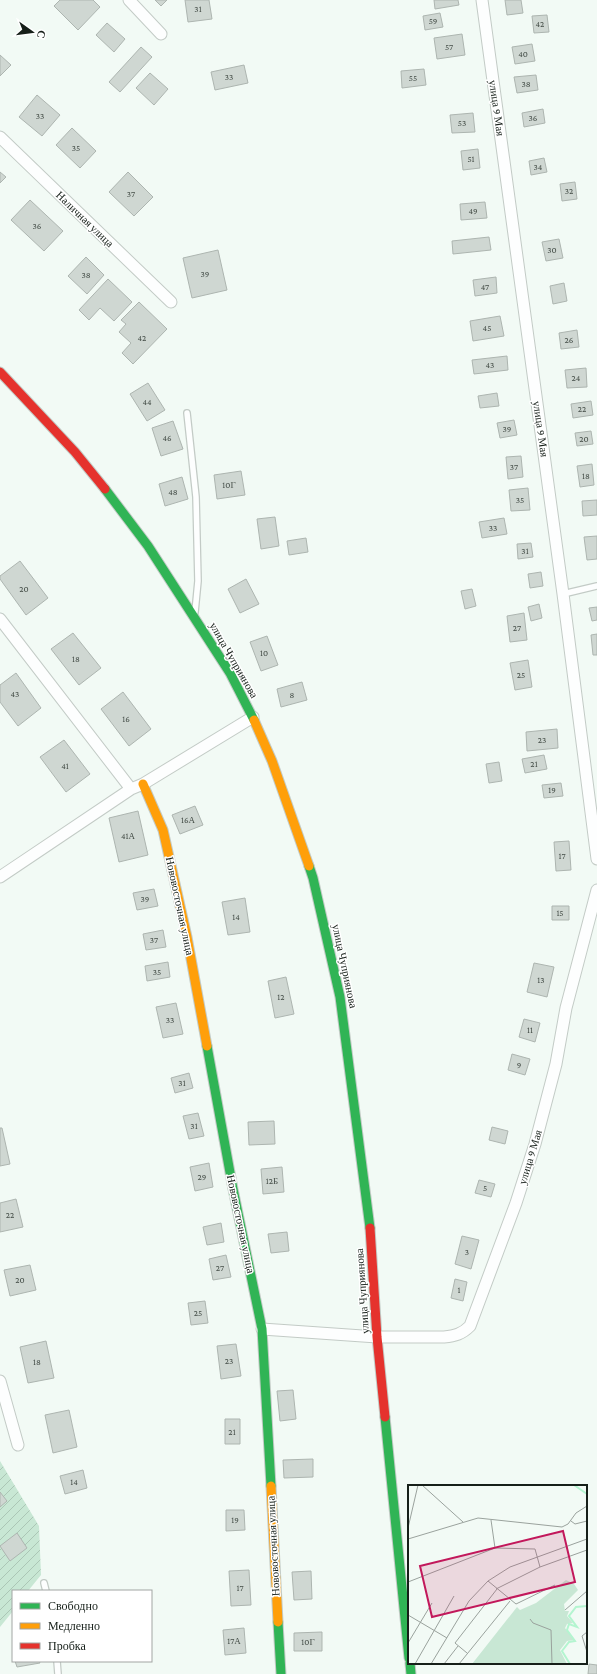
<svg xmlns="http://www.w3.org/2000/svg" width="597" height="1674" viewBox="0 0 597 1674" font-family="'Crimson Pro',serif">
	<defs>
		<pattern id="garden-furrows" width="10" height="10" patternUnits="userSpaceOnUse"><rect width="10" height="10" fill="#c8e7d4"/><path d="M-1 1l2-2M0 10L10 0M9 11l2-2" fill="none" stroke="#abc6b5"/></pattern>
	</defs>
	<rect width="100%" height="100%" fill="#f2faf5"/>
	<path fill="url(#garden-furrows)" d="M0 1461 39 1526 41 1575 28 1591H13V1611L0 1627Z"/>
	<path fill="#cfd7d2" stroke="#adb5b0" d="M60 0H93L100 7 78 30 54 6Z
		M155 0H167L161 6Z
		M185 0H209L212 19 188 22Z
		M434 0H458L459 5 435 9Z
		M505 0H521L523 13 507 15Z
		M440 13 443 27 425 30 423 16Z
		M547 15 549 32 534 33 532 16Z
		M107 23 125 39 114 52 96 35Z
		M462 34 465 55 437 59 434 38Z
		M532 44 535 61 515 64 512 47Z
		M141 47 152 57 120 92 109 82Z
		M0 55 11 65 0 76Z
		M244 65 248 83 215 90 211 72Z
		M424 69 426 85 402 88 401 71Z
		M150 73 168 89 154 105 136 88Z
		M536 75 538 90 517 93 514 77Z
		M37 95 60 115 42 136 19 117Z
		M543 109 545 123 524 127 522 113Z
		M473 113 475 132 452 133 450 115Z
		M72 128 96 151 80 168 56 145Z
		M478 149 480 168 463 170 461 151Z
		M544 158 547 172 531 175 529 161Z
		M0 172 6 177 0 183Z
		M128 172 153 197 134 216 109 192Z
		M575 182 577 199 562 201 560 184Z
		M30 200 63 231 44 251 11 220Z
		M485 202 487 218 461 220 460 204Z
		M489 237 491 250 453 254 452 241Z
		M559 239 563 258 546 261 542 242Z
		M218 250 227 290 192 298 183 258Z
		M86 257 104 275 87 294 68 276Z
		M496 277 497 293 475 296 473 280Z
		M108 279 132 302 114 321 100 308 89 320 79 310Z
		M564 283 567 301 553 304 550 286Z
		M139 302 167 329 133 364 122 353 131 343 119 332 126 324 121 320Z
		M500 316 504 336 473 341 470 321Z
		M577 330 579 347 561 349 559 333Z
		M507 356 508 370 474 374 472 360Z
		M586 368 587 387 567 388 565 370Z
		M148 383 165 410 147 421 130 394Z
		M497 393 499 406 480 408 478 396Z
		M591 401 593 415 573 418 571 404Z
		M514 420 517 435 500 438 497 423Z
		M173 421 183 449 161 456 152 428Z
		M591 431 593 444 577 446 575 433Z
		M521 456 523 477 508 479 506 457Z
		M592 464 594 485 580 487 577 466Z
		M241 471 245 495 217 499 214 475Z
		M182 477 188 499 165 506 159 484Z
		M528 488 530 510 511 511 509 490Z
		M597 500V515L583 516 582 501Z
		M275 517 279 546 261 549 257 519Z
		M504 518 507 534 482 538 479 522Z
		M597 536V559L587 560 584 537Z
		M306 538 308 552 289 555 287 541Z
		M531 543 533 557 518 559 517 544Z
		M20 561 48 598 26 615 0 579V576Z
		M541 572 543 586 530 588 528 574Z
		M246 579 259 604 240 613 228 589Z
		M472 589 476 606 465 609 461 591Z
		M539 604 542 618 531 621 528 607Z
		M597 607V620L592 621 589 608Z
		M524 613 527 640 510 642 507 616Z
		M73 633 101 668 79 685 51 649Z
		M597 634V655H593L591 635Z
		M267 636 278 665 261 671 250 642Z
		M528 660 532 687 515 690 510 663Z
		M16 673 41 708 18 726 0 702V685Z
		M302 682 307 700 281 707 277 689Z
		M123 692 151 729 129 746 101 709Z
		M557 729 558 748 527 751 526 732Z
		M64 740 90 774 66 792 40 757Z
		M544 755 547 769 525 773 522 759Z
		M499 762 502 781 489 783 486 764Z
		M561 783 563 796 544 798 542 785Z
		M195 806 203 825 180 834 172 815Z
		M138 811 148 855 119 862 109 818Z
		M569 841 571 870 556 871 554 842Z
		M154 889 158 906 137 910 133 893Z
		M245 898 250 932 228 935 222 902Z
		M552 906H569V920H552Z
		M163 930 166 947 146 950 143 934Z
		M168 962 170 977 147 981 145 966Z
		M534 963 554 967 547 997 527 992Z
		M286 977 294 1014 275 1018 268 981Z
		M176 1003 183 1034 163 1038 156 1007Z
		M524 1019 540 1023 535 1042 519 1037Z
		M512 1054 530 1059 525 1075 508 1070Z
		M189 1073 193 1088 175 1093 171 1078Z
		M198 1113 204 1136 189 1139 183 1116Z
		M274 1121 275 1144 249 1145 248 1122Z
		M492 1127 508 1131 505 1144 489 1140Z
		M0 1128H2L10 1164 0 1166Z
		M209 1163 213 1187 195 1191 190 1167Z
		M282 1167 284 1192 263 1194 261 1169Z
		M479 1180 495 1184 491 1197 475 1193Z
		M16 1199 23 1227 0 1232V1203Z
		M221 1223 224 1242 207 1245 203 1227Z
		M287 1232 289 1251 271 1253 268 1234Z
		M462 1236 479 1240 471 1269 455 1264Z
		M226 1255 231 1277 213 1280 209 1259Z
		M30 1265 36 1290 10 1296 4 1270Z
		M455 1279 467 1282 463 1301 451 1298Z
		M205 1301 208 1323 191 1325 188 1303Z
		M46 1341 54 1378 28 1383 20 1347Z
		M236 1344 241 1376 221 1379 217 1346Z
		M293 1390 296 1419 280 1421 277 1391Z
		M69 1410 77 1447 53 1453 45 1415Z
		M225 1419H240V1444H225Z
		M313 1459V1477L284 1478 283 1460Z
		M83 1470 87 1488 65 1494 60 1476Z
		M0 1492 7 1501 0 1507Z
		M226 1510H244L245 1530 226 1531Z
		M17 1533 27 1548 10 1561 0 1546Z
		M249 1570 251 1605 231 1606 229 1571Z
		M311 1571 312 1599 294 1600 292 1572Z
		M244 1628 246 1653 225 1655 223 1630Z
		M322 1632V1651H294V1633Z
		M15 1661H39L40 1663 17 1667Z
		M589 1664 597 1665V1674H588Z"/>
	<g fill="none" stroke-linecap="round" stroke-linejoin="round">
		<defs>
			<path id="lane" d="M187 413 196 497 198 581 195 612
				M563 594 597 586
				M44 1583 46 1591
				M57 1661 58 1674"/>
			<path id="street" d="M129 0 161 34
				M482 0 563 594 597 859
				M0 137 171 302
				M0 619 131 789
				M0 877 131 789 143 784 253 717
				M262 1329 377 1337H444C455 1336 462 1334 470 1326L516 1203 535 1144 556 1064 566 1008 597 890
				M0 1381 18 1445"/>
			<path id="fast" d="M105 489 148 546 230 673 254 720
				M309 866 313 878 340 997 370 1228
				M207 1046 233 1189 262 1329 271 1486
				M385 1417 409 1658
				M278 1622 281 1674
				M410 1663 411 1674"/>
			<path id="slow" d="M254 720 272 761 309 866
				M143 784 163 830 187 937 207 1046
				M271 1486 278 1622"/>
			<path id="jam" d="M0 372 75 452 105 489
				M370 1228 377 1337 385 1417"/>
		</defs>
		<use href="#lane" stroke="#c3cbc6" stroke-width="8"/>
		<use href="#street" stroke="#c3cbc6" stroke-width="13"/>
		<use href="#fast" stroke="#c3cbc6" stroke-width="11"/>
		<use href="#slow" stroke="#c3cbc6" stroke-width="11"/>
		<use href="#jam" stroke="#c3cbc6" stroke-width="11"/>
		<use href="#lane" stroke="#fdfefe" stroke-width="5.5"/>
		<use href="#street" stroke="#fdfefe" stroke-width="11"/>
		<use href="#fast" stroke="#30b455" stroke-width="9"/>
		<use href="#slow" stroke="#ff9f0a" stroke-width="9"/>
		<use href="#jam" stroke="#e5322d" stroke-width="9"/>
	</g>
	<g text-anchor="middle" dominant-baseline="central" stroke-width="3" stroke-linejoin="round" paint-order="stroke">
		<g font-size="9" fill="#444d47">
			<text x="198" y="9">31</text>
			<text x="433" y="21">59</text>
			<text x="540" y="24">42</text>
			<text x="449" y="47">57</text>
			<text x="523" y="54">40</text>
			<text x="229" y="77">33</text>
			<text x="413" y="78">55</text>
			<text x="526" y="84">38</text>
			<text x="40" y="116">33</text>
			<text x="533" y="118">36</text>
			<text x="462" y="123">53</text>
			<text x="76" y="148">35</text>
			<text x="471" y="159">51</text>
			<text x="538" y="167">34</text>
			<text x="569" y="191">32</text>
			<text x="131" y="194">37</text>
			<text x="473" y="211">49</text>
			<text x="37" y="226">36</text>
			<text x="552" y="250">30</text>
			<text x="205" y="274">39</text>
			<text x="86" y="275">38</text>
			<text x="485" y="287">47</text>
			<text x="487" y="328">45</text>
			<text x="142" y="338">42</text>
			<text x="569" y="340">26</text>
			<text x="490" y="365">43</text>
			<text x="576" y="378">24</text>
			<text x="147" y="402">44</text>
			<text x="582" y="409">22</text>
			<text x="507" y="429">39</text>
			<text x="167" y="438">46</text>
			<text x="584" y="439">20</text>
			<text x="514" y="467">37</text>
			<text x="586" y="476">18</text>
			<text x="229" y="485">10Г</text>
			<text x="173" y="492">48</text>
			<text x="520" y="500">35</text>
			<text x="493" y="528">33</text>
			<text x="525" y="551">31</text>
			<text x="24" y="589">20</text>
			<text x="517" y="628">27</text>
			<text x="264" y="653">10</text>
			<text x="76" y="659">18</text>
			<text x="521" y="675">25</text>
			<text x="15" y="694">43</text>
			<text x="292" y="695">8</text>
			<text x="126" y="719">16</text>
			<text x="542" y="740">23</text>
			<text x="534" y="764">21</text>
			<text x="65" y="766">41</text>
			<text x="552" y="790">19</text>
			<text x="188" y="820">16А</text>
			<text x="128" y="836">41А</text>
			<text x="562" y="856">17</text>
			<text x="145" y="899">39</text>
			<text x="560" y="913">15</text>
			<text x="236" y="917">14</text>
			<text x="154" y="940">37</text>
			<text x="157" y="972">35</text>
			<text x="541" y="980">13</text>
			<text x="281" y="997">12</text>
			<text x="170" y="1020">33</text>
			<text x="530" y="1030">11</text>
			<text x="519" y="1065">9</text>
			<text x="182" y="1083">31</text>
			<text x="194" y="1126">31</text>
			<text x="202" y="1177">29</text>
			<text x="272" y="1181">12Б</text>
			<text x="485" y="1188">5</text>
			<text x="10" y="1215">22</text>
			<text x="467" y="1252">3</text>
			<text x="220" y="1268">27</text>
			<text x="20" y="1280">20</text>
			<text x="459" y="1290">1</text>
			<text x="198" y="1313">25</text>
			<text x="229" y="1361">23</text>
			<text x="37" y="1362">18</text>
			<text x="232" y="1432">21</text>
			<text x="74" y="1482">14</text>
			<text x="235" y="1520">19</text>
			<text x="240" y="1588">17</text>
			<text x="234" y="1641">17А</text>
			<text x="308" y="1642">10Г</text>
		</g>
		<g font-size="11" fill="#161f19" stroke="#fff">
			<text transform="translate(497 108) rotate(82)">улица 9 Мая</text>
			<text transform="translate(85 219) rotate(44)">Наличная улица</text>
			<text transform="translate(541 429) rotate(82)">улица 9 Мая</text>
			<text transform="translate(234 660) rotate(60)">улица Чуприянова</text>
			<text transform="translate(180 906) rotate(78)">Нововосточная улица</text>
			<text transform="translate(345 966) rotate(78)">улица Чуприянова</text>
			<text transform="translate(530 1157) rotate(-73)">улица 9 Мая</text>
			<text transform="translate(241 1224) rotate(78)">Нововосточная улица</text>
			<text transform="translate(362 1291) rotate(-94)">улица Чуприянова</text>
			<text transform="translate(273 1546) rotate(-93)">Нововосточная улица</text>
		</g>
	</g>
	<g transform="translate(408 1485)">
		<rect width="179" height="179" fill="#f2faf5"/>
		<path d="M158 95 166 99 170 105 156 119 157 126H161L159 131 165 138 159 139 157 143 166 155 159 156 152 165 159 179H64L109 122 112 125 128 118Z" fill="#c8e7d4"/>
		<path fill="none" stroke="#b4f5d0" stroke-width="2" d="M166 0 179 9M162 179 154 166 161 157 167 156 159 145 161 139 169 142 161 131 168 122 179 121"/>
		<path fill="none" stroke="#9aa29d" stroke-width="1" d="M14 0 55 37M83 35 87 63M163 36 167 39 179 36M0 43 10 0M0 54 70 33 154 42 160 39 168 28 179 21M80 96 108 119 147 100M0 97 87 63 127 64 132 82M88 104 132 82 179 65M157 125 179 106M0 130 39 153M122 134 125 138 143 145 144 179M179 147 174 151 179 167M0 158 24 118M59 168 47 158 89 104M7 179 46 111M23 179 61 116 80 96 102 82 179 54M36 179 50 161M51 179 102 116"/>
		<path fill="#c2185b" fill-opacity="0.15" stroke="#c2185b" stroke-width="2" d="M155 46 167 97 24 132 12 81Z"/>
		<rect width="179" height="179" fill="none" stroke="#161f19" stroke-width="2"/>
	</g>
	<rect x="12" y="1590" width="140" height="72" fill="#ffffff" stroke="#a2a5a3"/>
	<rect x="20" y="1603" width="20" height="6" fill="#30b455" stroke="#a2a5a3"/>
	<text x="48" y="1610" font-size="12" fill="#161f19">Свободно</text>
	<rect x="20" y="1623" width="20" height="6" fill="#ff9f0a" stroke="#a2a5a3"/>
	<text x="48" y="1630" font-size="12" fill="#161f19">Медленно</text>
	<rect x="20" y="1643" width="20" height="6" fill="#e5322d" stroke="#a2a5a3"/>
	<text x="48" y="1650" font-size="12" fill="#161f19">Пробка</text>
	<g transform="translate(32 32) rotate(104)" stroke="#ffffff" stroke-width="3" paint-order="stroke">
	<path d="M0-3L7 15L0 10L-7 15Z" fill="#161f19"/>
	<text y="-6" font-size="11" font-weight="bold" text-anchor="middle" fill="#161f19">С</text>
	</g>
</svg>
